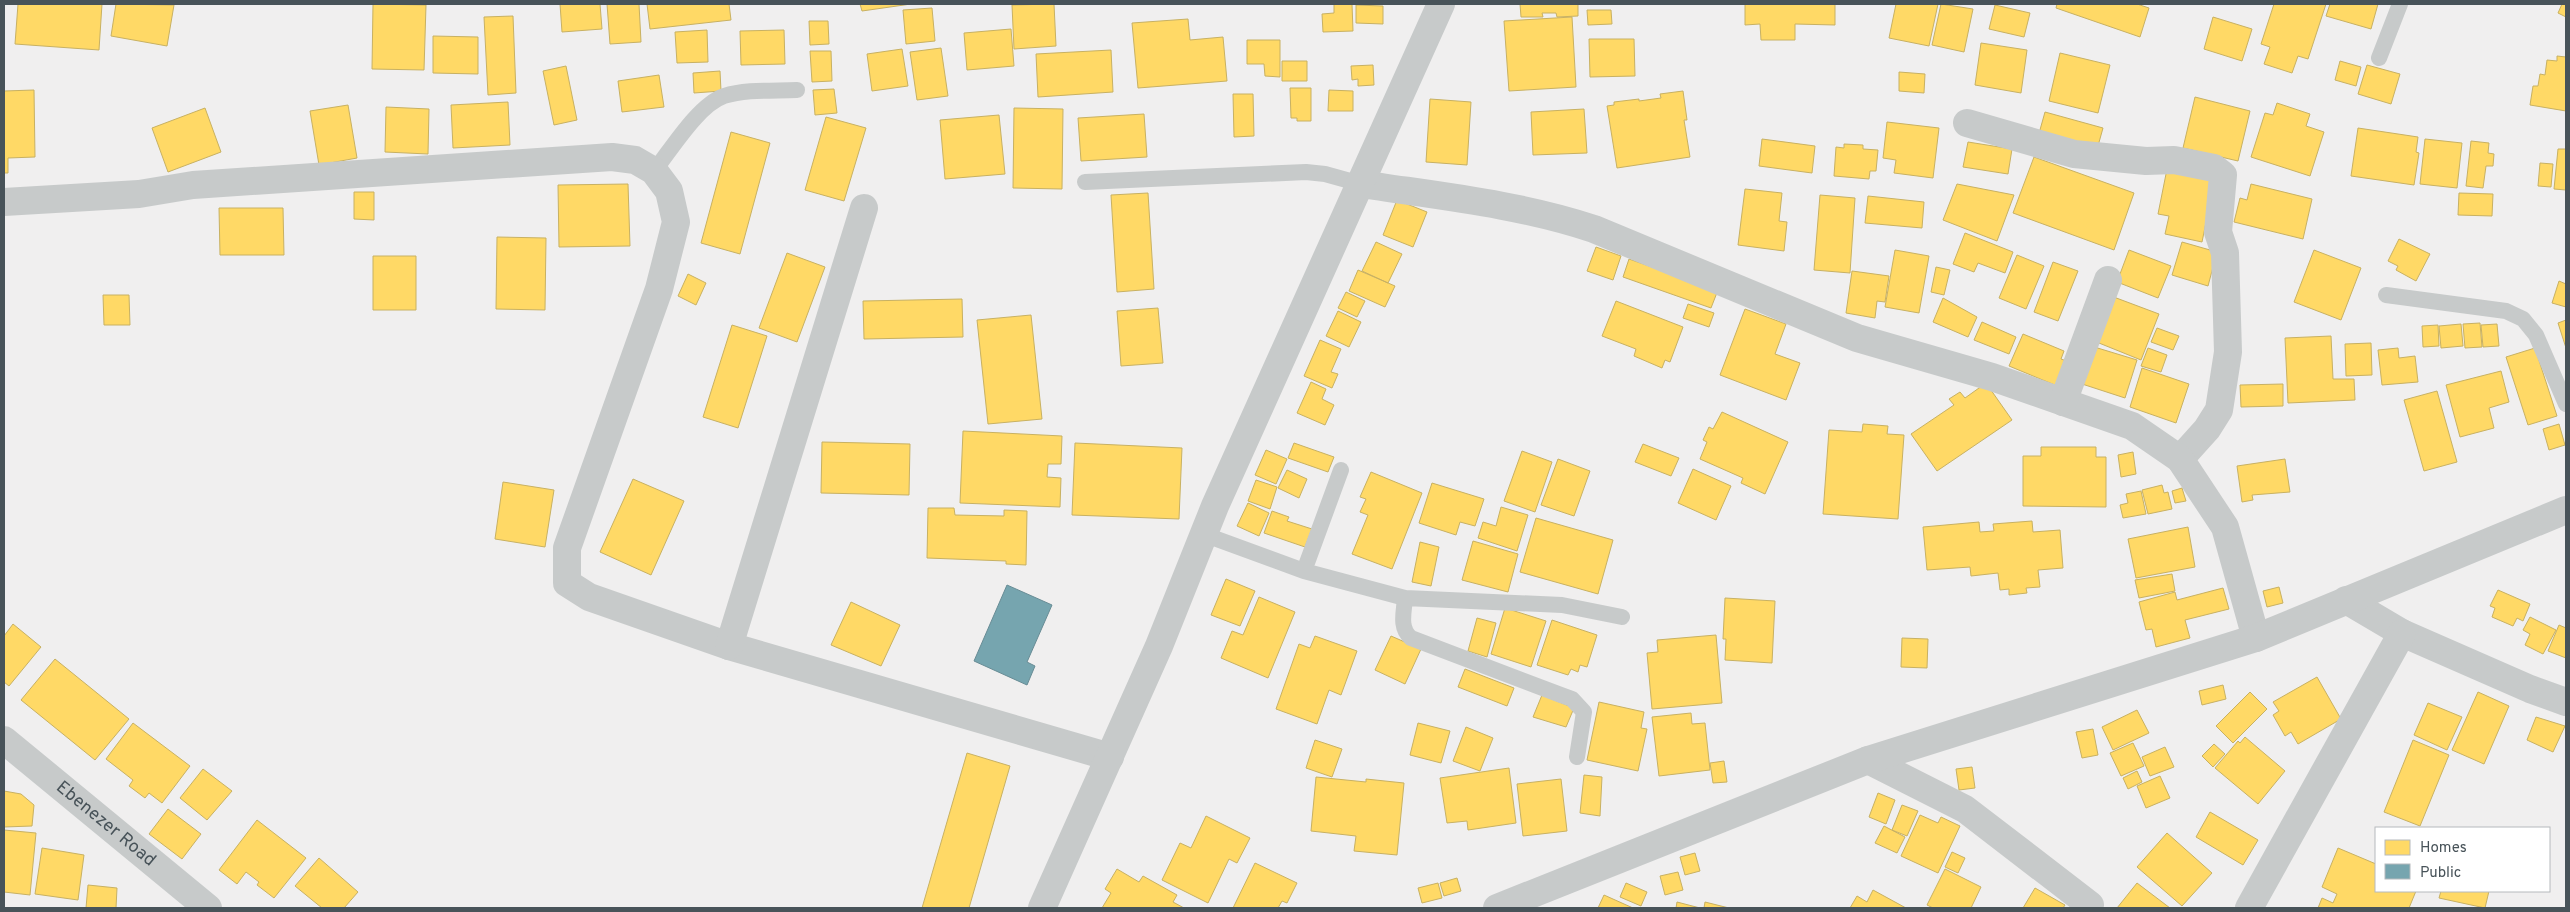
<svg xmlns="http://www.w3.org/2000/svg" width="2570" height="912" viewBox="0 0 2570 912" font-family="Overpass,sans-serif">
	<rect width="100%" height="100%" fill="#f0efef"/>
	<path fill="#ffd966" stroke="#c8b162" d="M18 4H102L99 50 15 44Z
		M116 4 174 5 167 46 111 36Z
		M373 4 426 5 424 70 372 69Z
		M560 4H600L602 29 562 32Z
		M607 4H639L641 42 610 44Z
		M647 4H729L731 20 650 29Z
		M860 4H911L862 11Z
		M1054 4 1056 46 1014 49 1012 5Z
		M1334 4H1352L1353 31 1323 32 1322 14 1334 13Z
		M1520 4H1578V16L1557 17 1556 13H1542L1543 17H1521Z
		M1745 4H1835V25L1795 24V40H1761L1760 24 1745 25Z
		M1896 4H1938L1929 46 1889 38Z
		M1941 4 1973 9 1964 52 1932 45Z
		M2057 4H2137L2149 8 2140 37 2056 8Z
		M2274 4H2326L2308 59 2298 56 2292 73 2264 64 2270 47 2261 44Z
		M2330 4H2378L2371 29 2326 16Z
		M2562 4H2566V17L2558 13Z
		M1356 5 1383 6V24L1356 23Z
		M1995 5 2030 13 2024 37 1989 29Z
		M932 8 935 41 906 44 903 10Z
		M1587 10H1611L1612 24 1588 25Z
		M513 16 516 93 488 95 484 17Z
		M1572 17 1576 87 1509 91 1504 21Z
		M2213 17 2252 29 2242 61 2204 49Z
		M1188 19 1190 40 1223 37 1227 81 1138 88 1132 23Z
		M809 21H828L829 44 810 45Z
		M1011 29 1014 66 967 70 964 33Z
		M707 30 708 62 677 63 675 32Z
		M784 30 785 64 741 65 740 31Z
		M433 36 478 37V74L433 73Z
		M1589 39H1634L1635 76 1590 77Z
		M1247 40H1280V77L1265 76 1264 64H1247Z
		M1981 43 2027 50 2021 93 1975 85Z
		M941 48 948 96 917 100 910 52Z
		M902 49 908 86 872 91 867 54Z
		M1111 50 1113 92 1038 97 1036 54Z
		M810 51H831L832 81 812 82Z
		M2060 53 2110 65 2098 113 2049 101Z
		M2557 56 2566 57V111L2530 105 2533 86H2538L2540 74 2545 75 2547 60 2557 61Z
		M1282 61H1307V81H1282Z
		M2340 61 2361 67 2356 86 2335 80Z
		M1373 65 1374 85 1358 86V79L1352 80 1351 66Z
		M2367 65 2400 74 2391 104 2358 94Z
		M566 66 577 120 554 125 543 71Z
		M720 71 721 91 694 93 693 73Z
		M1899 72 1925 74 1924 93 1899 91Z
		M659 75 664 107 622 112 618 81Z
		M1290 88H1311V121H1297V118H1291Z
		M834 89 837 113 815 115 813 90Z
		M34 90 35 157 8 158V173H4V91Z
		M1329 90 1353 91V111H1328Z
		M1683 91 1687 120H1684L1690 157 1617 168 1607 106 1614 105V102L1639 99V101L1661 98 1660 94Z
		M1233 94H1253L1254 136 1234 137Z
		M2195 97 2250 111 2238 161 2183 148Z
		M1430 99 1471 102 1467 165 1426 162Z
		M508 102 510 145 453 148 451 105Z
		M2277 103 2310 114 2306 126 2324 132 2310 176 2251 157 2265 113 2273 115Z
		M348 105 357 158 319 165 310 111Z
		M386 107 429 109 428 154 385 152Z
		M205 108 221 152 168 172 152 128Z
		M1014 108 1063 109 1062 189 1013 188Z
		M1584 109 1587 153 1533 155 1531 112Z
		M2045 112 2103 128 2096 153 2038 137Z
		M1144 114 1147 157 1081 161 1078 118Z
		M999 115 1005 174 945 179 940 120Z
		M826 117 866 128 844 201 805 190Z
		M1887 122 1939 128 1933 178 1894 173 1896 160 1883 158Z
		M2358 128 2418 137 2416 152 2419 153 2414 185 2351 176Z
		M731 132 770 143 740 254 701 243Z
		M1762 139 1815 146 1812 173 1759 166Z
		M2425 139 2462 143 2457 188 2420 184Z
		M2471 141 2489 143 2488 153 2494 154 2493 166H2486L2483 188 2466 186Z
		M1968 142 2012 149 2008 174 1963 167Z
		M1844 144 1863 145V149L1878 150 1876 171H1870L1869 179 1834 176 1836 147 1844 148Z
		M2558 149H2566V190L2554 189Z
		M2034 157 2134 193 2114 250 2013 213Z
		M2540 163 2553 164 2551 187 2538 186Z
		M2167 169 2215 179 2202 242 2165 234 2169 216 2158 214Z
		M628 184 630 246 559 247 558 185Z
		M1957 184 2014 195 1997 241 1943 220Z
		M2251 184 2312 199 2303 239 2234 222 2240 198 2247 200Z
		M1745 189 1782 193 1779 221 1787 222 1784 251 1738 245Z
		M354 192H374V220L354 219Z
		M1148 193 1154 289 1117 292 1111 195Z
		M2459 193 2493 194 2492 216 2458 215Z
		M1820 195 1855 198 1850 273 1814 270Z
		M1868 196 1924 202 1922 228 1865 223Z
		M1397 200 1427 212 1413 247 1383 235Z
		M219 208H283L284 255H220Z
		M1965 233 2013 252 2005 273 1978 263 1974 272 1953 264Z
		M497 237 546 238 545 310 496 309Z
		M2399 239 2430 254 2416 281 2396 270 2398 266 2388 261Z
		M1376 242 1402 254 1388 283 1362 271Z
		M2182 242 2217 252 2208 286 2172 275Z
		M1596 247 1621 256 1613 280 1587 271Z
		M1895 250 1929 256 1919 313 1885 307Z
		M2129 250 2171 266 2158 298 2117 282Z
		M2314 250 2361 268 2341 320 2294 302Z
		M787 253 825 267 797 342 759 328Z
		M2017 255 2044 266 2026 309 1999 298Z
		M373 256H416V310H373Z
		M1629 259 1718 290 1711 308 1623 277Z
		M2053 262 2078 271 2058 321 2034 312Z
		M1936 267 1950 270 1944 295 1931 292Z
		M1358 270 1395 286 1385 307 1349 291Z
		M1852 271 1889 276 1885 302 1877 301 1875 318 1846 313Z
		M688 274 706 283 696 305 678 296Z
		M2559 281 2566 284V307L2552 303Z
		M1346 292 1365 301 1357 317 1338 308Z
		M103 295H129L130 325H104Z
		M2111 296 2159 314 2141 360 2094 341Z
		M1943 298 1977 317 1968 337 1933 322Z
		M962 299 963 337 864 339 863 301Z
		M1616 301 1683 327 1670 362 1665 360 1662 368 1634 356 1636 349 1602 336Z
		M1688 304 1714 313 1709 327 1683 318Z
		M1158 308 1163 363 1121 366 1117 311Z
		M1745 309 1786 324 1775 354 1800 363 1786 400 1720 375Z
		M1338 311 1361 322 1349 347 1326 336Z
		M1031 315 1042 419 988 424 977 320Z
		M2566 320V348L2558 323Z
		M1982 322 2016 337 2009 354 1974 340Z
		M2480 323 2482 347 2465 348 2463 324Z
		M2461 324 2463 346 2441 348 2439 326Z
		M2497 324 2499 346 2483 347 2481 325Z
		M732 325 767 336 738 428 703 417Z
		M2438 325 2439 346 2423 347 2422 326Z
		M2157 328 2179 336 2173 350 2151 342Z
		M2023 334 2064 351 2061 359 2072 363 2062 388 2009 366Z
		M2331 336 2333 379H2354L2355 400 2288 403 2285 338Z
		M1320 340 1341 349 1331 372 1338 374 1332 388 1304 376Z
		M2371 343 2372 375 2346 376 2345 344Z
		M2091 346 2137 360 2125 398 2079 383Z
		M2148 348 2167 355 2161 372 2141 366Z
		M2398 348 2399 358 2415 356 2418 382 2382 385 2378 350Z
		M2535 348 2557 416 2528 425 2506 357Z
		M2142 368 2189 384 2176 423 2130 407Z
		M2501 371 2509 402 2489 408 2494 428 2460 437 2446 385Z
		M1311 382 1326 389 1322 399 1334 405 1325 425 1297 413Z
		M1986 383 2012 420 1937 471 1911 434 1954 405 1949 399 1960 392 1965 398Z
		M2283 384V406L2241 407 2240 385Z
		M2437 391 2457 462 2424 471 2404 400Z
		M1722 412 1788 442 1765 494 1741 483 1743 478 1700 459 1707 442 1703 440 1709 427 1713 429Z
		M1863 424 1888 426 1887 434 1904 435 1898 519 1823 514 1829 430 1862 432Z
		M2559 424 2565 445 2549 450 2543 429Z
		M963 431 1062 436 1061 464H1048L1047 477 1061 478 1060 507 960 503Z
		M822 442 910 444 909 495 821 493Z
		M1075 443 1182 448 1179 519 1072 515Z
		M1294 443 1334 457 1328 472 1288 458Z
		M1643 444 1679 458 1671 476 1635 462Z
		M2041 447H2096V457H2106V507L2023 506V456H2041Z
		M1266 450 1287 459 1276 484 1255 475Z
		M1522 451 1552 462 1535 512 1504 501Z
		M2133 452 2136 474 2121 477 2118 455Z
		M1558 459 1590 471 1574 516 1541 505Z
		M2285 459 2290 492 2252 495 2253 500 2242 502 2237 466Z
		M1693 469 1731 486 1716 520 1678 503Z
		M1287 470 1307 479 1299 498 1278 488Z
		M1371 472 1422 493 1392 569 1352 554 1368 515 1360 512 1366 499 1360 497Z
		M633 479 684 501 651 575 600 552Z
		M1256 480 1277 487 1270 509 1248 501Z
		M503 482 554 490 545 547 495 539Z
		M1432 483 1484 499 1475 526 1460 522 1456 535 1419 523Z
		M2162 485 2164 493 2168 492 2172 509 2148 514 2142 490Z
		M2182 488 2186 501 2175 503 2172 491Z
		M2141 491 2146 514 2123 518 2120 505 2128 503 2126 494Z
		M1248 503 1269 513 1259 536 1237 526Z
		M1501 507 1528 515 1517 551 1478 538 1483 522 1496 526Z
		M928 508H954L955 515 1004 516V510L1027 511 1026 565 1006 564V561L927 558Z
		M1272 511 1289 517 1287 521 1312 529 1305 547 1264 533Z
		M1536 518 1613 540 1598 594 1520 572Z
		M2032 521 2033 532 2060 530 2063 568 2038 570 2040 587 2026 588 2027 593 2009 595V589L2000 590 1998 573 1971 576 1970 567 1927 570 1923 527 1979 522 1980 532 1994 531 1993 524Z
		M2188 527 2195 567 2136 578 2128 539Z
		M1473 541 1518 554 1508 592 1462 580Z
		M1420 542 1439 547 1431 586 1412 582Z
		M2172 574 2175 591 2139 598 2135 580Z
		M1226 579 1255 591 1240 626 1211 615Z
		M2279 587 2283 603 2267 607 2263 591Z
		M2223 588 2229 609 2185 620 2190 638 2156 647 2152 629 2146 630 2139 602 2175 592 2177 600Z
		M2498 590 2530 604 2523 621 2517 618 2513 626 2492 617 2495 608 2490 606Z
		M1259 597 1295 612 1268 678 1221 658 1232 631 1243 635Z
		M1725 598 1775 601 1772 663 1725 660 1726 639H1723Z
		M851 602 900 625 881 666 831 645Z
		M1505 608 1546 621 1531 667 1491 654Z
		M2530 617 2556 630 2543 654 2525 645 2530 634 2523 630Z
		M1477 618 1496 623 1487 657 1468 651Z
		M1552 620 1597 635 1587 667 1580 665 1578 672 1571 669 1568 675 1537 665Z
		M13 624 41 647 9 686 4 682V636Z
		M2559 625 2566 628V658L2548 651Z
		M1716 635 1722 703 1652 709 1647 653 1658 652 1657 640Z
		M1315 636 1357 651 1341 695 1329 690 1317 724 1276 709 1299 644 1310 648Z
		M1391 636 1421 649 1405 684 1375 670Z
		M1902 638 1928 639 1927 668 1901 667Z
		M55 659 129 719 95 760 21 700Z
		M1465 669 1514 688 1507 706 1458 687Z
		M2317 677 2341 719 2298 744 2291 732 2285 736 2273 715 2279 711 2273 702Z
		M2223 685 2226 699 2202 705 2199 691Z
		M2250 692 2267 709 2233 743 2216 726Z
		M2478 692 2509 706 2484 764 2452 750Z
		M1542 695 1574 708 1566 727 1533 717Z
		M1599 702 1644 712 1641 728 1647 729 1638 771 1587 760Z
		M2428 703 2462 717 2447 750 2414 735Z
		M2137 710 2149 733 2113 750 2102 727Z
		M1691 713 1692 724 1705 723 1710 770 1659 776 1652 717Z
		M2536 717 2565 726 2553 752 2527 740Z
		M133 723 190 766 162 803 149 793 145 798 129 786 133 780 106 759Z
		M1418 723 1450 731 1441 763 1410 755Z
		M1466 727 1493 738 1480 771 1453 761Z
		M2093 729 2098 755 2082 758 2076 732Z
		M2245 737 2285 771 2258 804 2215 768 2238 741 2240 743Z
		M1315 740 1342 749 1332 777 1306 768Z
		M2413 740 2449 755 2420 826 2384 812Z
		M2133 743 2144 766 2121 776 2110 753Z
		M2214 744 2225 754 2213 767 2202 756Z
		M2165 747 2174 767 2150 776 2142 757Z
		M967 753 1010 766 969 908H922Z
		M1724 761 1727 782 1713 783 1710 763Z
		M1972 767 1975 788 1959 790 1956 769Z
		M1509 768 1516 823 1468 830 1467 821 1447 823 1440 778Z
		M203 769 232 791 207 820 180 798Z
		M2137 771 2142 782 2128 789 2123 778Z
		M1584 775 1602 777 1600 816 1580 813Z
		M2160 776 2170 798 2146 808 2137 786Z
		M1316 777 1366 782V779L1404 783 1397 855 1354 851 1356 836 1311 831Z
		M1561 779 1567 831 1523 836 1517 784Z
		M4 791 21 794 34 805 32 826 4 827Z
		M1878 793 1895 800 1886 824 1869 817Z
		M1902 805 1918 811 1907 836 1892 830Z
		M168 809 201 834 182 859 149 834Z
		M2210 812 2258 840 2243 865 2196 837Z
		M1920 815 1938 823 1941 817 1960 826 1938 873 1901 856Z
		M1206 816 1250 838 1237 863 1229 859 1208 903 1162 880 1180 843 1191 848Z
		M257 820 306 858 274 898 257 885 259 882 246 872 237 884 219 870Z
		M1884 826 1905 837 1897 853 1875 843Z
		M4 830 36 833 30 895 4 892Z
		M2167 833 2212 873 2182 906 2137 867Z
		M42 848 84 855 78 900 35 894Z
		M2338 848 2376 864V891H2416L2409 908H2318L2322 898 2333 903 2337 894 2322 887Z
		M1952 852 1965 858 1958 873 1945 867Z
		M1695 853 1700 871 1685 875 1680 857Z
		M319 858 358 892 344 908H322L295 886Z
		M1255 863 1297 883 1287 903 1282 901 1278 908H1233Z
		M1117 869 1139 882 1143 876 1177 895 1173 902 1184 908H1102L1111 893 1105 889Z
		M1945 869 1981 887 1971 908H1933L1927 905Z
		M1678 872 1683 890 1665 895 1660 876Z
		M1457 878 1461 891 1444 896 1440 883Z
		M1438 883 1442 898 1422 903 1418 888Z
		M1626 883 1647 892 1641 906 1620 897Z
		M2137 883 2170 908H2117Z
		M88 885 117 888 116 908H86Z
		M2035 888 2065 905 2063 908H2023Z
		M1873 890 1906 908H1850L1857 896 1867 902Z
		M2441 891H2489L2485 908 2439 898Z
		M1604 895 1633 908H1598Z
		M1677 902 1700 908H1676Z
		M1705 902 1729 908H1704Z"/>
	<path fill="#76a5af" stroke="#688c95" d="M1007 585 1052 605 1027 662 1035 666 1027 685 974 661Z"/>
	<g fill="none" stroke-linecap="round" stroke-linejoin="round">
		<path stroke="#c7caca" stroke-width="16" d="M2379 58 2400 4
			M654 171C671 150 698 105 724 96 746 89 773 91 797 90
			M1085 182 1306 172 1325 174 1361 184
			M2386 295 2506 311 2523 319 2536 335 2566 404
			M1203 534 1304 571 1405 598 1562 605 1622 617
			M1304 571 1341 470
			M1405 598C1404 612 1399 628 1411 638L1561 695 1572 699 1584 712 1577 757"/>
		<g stroke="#c7caca" stroke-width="28">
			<path d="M1967 123 2074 154 2146 161 2174 160 2214 168 2223 175 2218 232 2225 253 2228 352 2219 410 2207 429 2180 459"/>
			<path d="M1361 184C1439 196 1519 204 1594 229L1857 338 1992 377 2132 426 2180 459 2225 527 2256 638"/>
			<path d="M4 202 139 194 193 185 612 157 635 160 654 171 669 191 676 222 659 289 567 548V583L589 597 729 646 1110 757"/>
			<path d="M2063 402 2108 280"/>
			<path d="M2346 600 2402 633 2530 689 2566 702"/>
			<path d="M729 646 864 208"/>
			<path id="s1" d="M4 740 208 908"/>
			<path d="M1868 760 1965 809 2090 905"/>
			<path d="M1042 908 1159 646 1215 506 1441 4"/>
			<path d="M1497 908 1868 760 2256 638 2566 510"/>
			<path d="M2249 908 2402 633"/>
		</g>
	</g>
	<g text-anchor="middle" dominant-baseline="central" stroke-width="5" stroke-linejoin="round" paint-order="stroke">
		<g font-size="18" fill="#485359" stroke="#fff">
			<text stroke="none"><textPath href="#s1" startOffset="132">Ebenezer Road</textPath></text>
		</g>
	</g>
	<rect width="2570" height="912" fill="none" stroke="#485359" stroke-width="10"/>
	<rect x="2375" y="827" width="175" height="65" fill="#ffffff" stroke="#b6babd"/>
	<rect x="2385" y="840" width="25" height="15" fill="#ffd966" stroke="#b6babd"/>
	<text x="2420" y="852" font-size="15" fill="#485359">Homes</text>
	<rect x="2385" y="864" width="25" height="15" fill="#76a5af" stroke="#b6babd"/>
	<text x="2420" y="877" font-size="15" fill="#485359">Public</text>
</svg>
